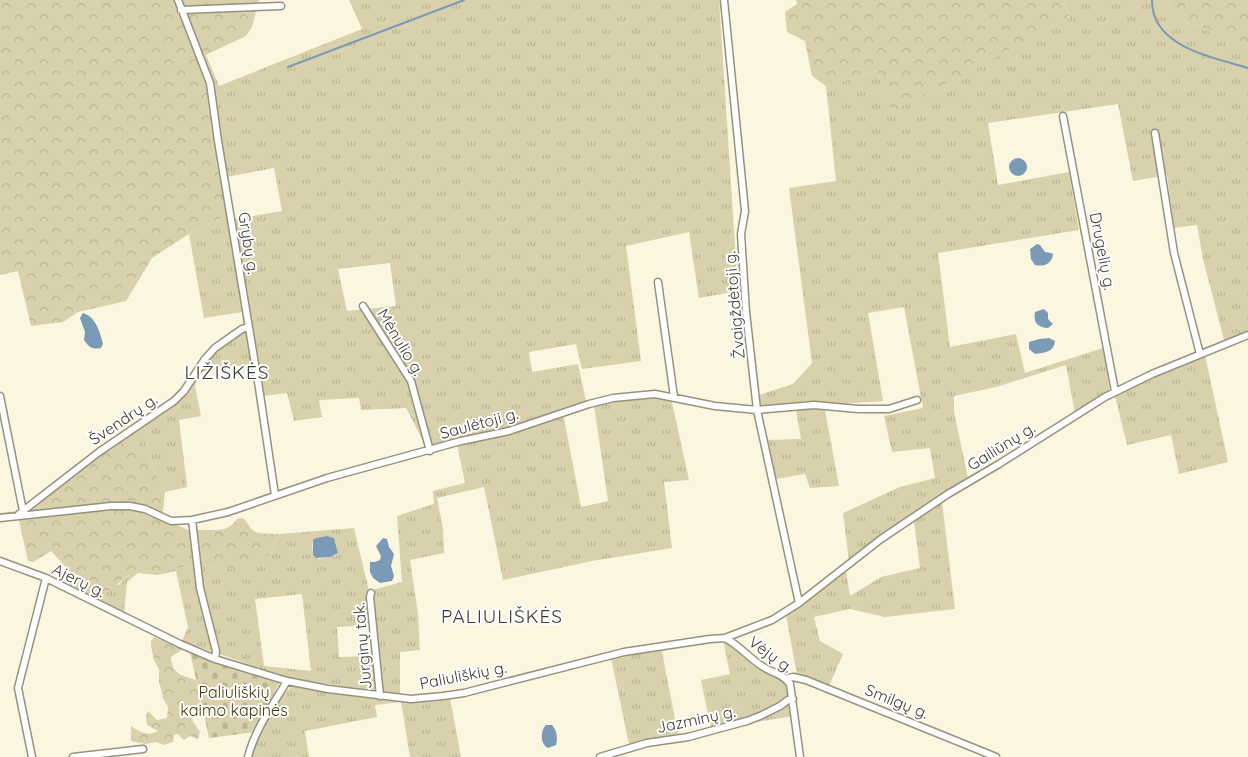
<svg xmlns="http://www.w3.org/2000/svg" width="1248" height="757" viewBox="0 0 1248 757" font-family="Quicksand,sans-serif">
	<defs>
		<pattern id="grass-tufts" width="24" height="20" patternUnits="userSpaceOnUse" patternTransform="scale(1.25)"><rect width="24" height="20" fill="#d8d1ab"/><path d="M3 7l-1-3M5 7V3M7 7l1-3M15 17l-1-3M17 17v-4M19 17l1-3" fill="none" stroke="#bab494"/></pattern>
		<pattern id="forest-crowns" width="20" height="18" patternUnits="userSpaceOnUse" patternTransform="scale(1.25)"><rect width="20" height="18" fill="#d8d1ab"/><path d="M2 6a3 3 0 1 1 6 0M12 15a3 3 0 1 1 6 0" fill="none" stroke="#bab494"/></pattern>
		<pattern id="cemetery-stones" width="16" height="16" patternUnits="userSpaceOnUse" patternTransform="scale(1.25)"><rect width="16" height="16" fill="#d8d1ab"/><path d="M2 7V4a2 2 0 0 1 4 0v3zM10 15v-3a2 2 0 0 1 4 0v3z" fill="#bab494"/></pattern>
	</defs>
	<rect width="100%" height="100%" fill="#fbf6df"/>
	<path fill="url(#grass-tufts)" fill-rule="evenodd" d="M349 0H719L738 291 699 298 689 232 626 246 641 361 582 369 576 344 529 352 532 372 578 364 586 401 562 408 581 507 608 501 594 405 629 398H671L689 480 664 482 672 548 592 561 503 580 484 487 437 498 443 529 444 553 410 560 418 614 420 650 400 652V695L288 678 182 641 188 627 176 571 158 575 138 573 127 582 124 613 64 585H119L126 577 138 571 159 572 199 564 224 569 271 554 274 544 280 534 354 528 369 591 402 582 397 516 434 504 433 491 465 483 456 439 426 447 406 408 361 410 359 398 319 400 322 417 294 421 287 393 264 396 258 363 200 372 195 386 201 416 179 420 187 487 165 492 146 452 42 503C28 512 16 516 0 519V513L16 511 100 446 175 397 210 349 243 326 242 312 204 318 189 234 223 217 227 209 212 144 207 86 197 58 206 55 219 86 362 29ZM274 168 282 211 235 219 226 177ZM390 263 396 306 347 311 338 269ZM327 537 334 538 338 553 335 556 319 559 313 555 312 544 316 538ZM302 594 311 671 264 666 255 599ZM370 625 373 656 339 657 337 627Z
		M1064 0H1169L1172 11 1188 23 1248 45V332L1224 340 1203 259 1197 225 1174 228 1167 175 1133 181 1118 104 988 123 998 185 1069 172 1079 230 938 253 950 347 1016 334 1025 373 1103 348 1110 391 1075 413 1066 365 996 387 954 396V412L968 478 849 561 843 513 900 487 935 478 930 448 892 452 884 416 923 408 904 307 868 313 883 401 824 405 839 486 810 488 805 474 776 479 767 440 801 439 795 405 760 407 759 395 793 384 812 363 789 188 836 181 826 86 877 71 892 111 1069 18Z
		M1205 355 1228 462 1179 474 1171 435 1127 445 1115 396 1143 380Z
		M942 502 955 609 885 617 850 609 814 617 820 641 843 654 829 686 797 675 786 615 846 571 850 596 881 577 920 568 914 521Z
		M723 640H726L754 666 785 681 789 689 793 716 711 729 701 680 730 674Z
		M661 647 678 734 629 744 611 658Z
		M293 685 336 694 412 701 450 698 461 757H410L401 702 375 705 377 717 305 731 309 757H251C260 731 272 704 293 685Z"/>
	<path fill="url(#forest-crowns)" d="M0 0H259L252 27 246 36 197 59 207 86 212 144 227 209 223 217 189 234 152 258 126 301 78 312 63 322 31 326 18 271 0 275Z
		M796 0H1064L1069 18 892 112 877 71 826 86 812 76 805 41 787 32 785 12 797 4Z
		M1169 0H1248V45L1188 23 1172 11Z
		M131 438 137 440 146 452 165 492 162 520 182 527 188 530H216L225 529 232 525 237 519 242 518C248 521 249 528 254 531 261 535 272 533 280 534L274 544 271 554 240 568 224 569 199 564 159 572 138 571 126 577 111 590 103 591 64 585 74 576 51 551 33 562 28 561 18 516C52 502 76 471 107 451 114 446 123 442 131 438Z
		M154 637 183 649 171 657C172 674 181 675 196 680L201 705 199 714 192 709 187 712 200 732 198 739 190 736 184 740 178 734 174 735 173 742 164 745 156 742 146 744 131 741V726C140 732 148 737 158 731L147 725 146 716 148 711 157 720 167 718 168 707 163 698 159 682V669L154 660 151 646V641Z"/>
	<path fill="url(#cemetery-stones)" d="M190 652 279 683 255 732 209 738Z"/>
	<path fill="#7a9ab5" d="M1009 167a9 9 0 1 1 18 0a9 9 0 1 1-18 0Z
		M1037 244 1040 245 1045 252 1051 253 1053 254C1052 264 1044 267 1035 265L1031 259 1030 249Z
		M1044 309 1048 313V319L1053 324 1048 328C1038 327 1033 323 1035 312Z
		M83 313C96 317 100 332 103 344L101 348C92 350 89 347 84 340L85 332 80 318Z
		M1049 338 1055 341C1054 352 1044 353 1035 354L1029 349V342L1039 339Z
		M327 536 334 538 338 553 331 557 316 558 313 555V540L316 538Z
		M383 538 387 539 389 547 394 554 391 566 394 576 392 581 380 583 373 578 370 572V562H375L380 560 381 556 376 546Z
		M546 725H552C557 730 558 739 556 745L548 748C540 744 540 731 546 725Z"/>
	<g fill="none" stroke-linecap="round" stroke-linejoin="round">
		<path stroke="#7a9ab5" stroke-width="2" d="M1152 0C1151 47 1213 57 1248 68
			M288 67 464 0"/>
		<defs>
			<path id="minor" d="M178 0 210 83 218 141 259 388 275 495
				M724 0 745 211 741 234 746 312 757 410 799 603
				M181 10 281 6
				M1063 116 1115 391
				M1155 133 1174 253 1200 354
				M658 282 674 397
				M363 306 411 381 430 451
				M0 396 23 511
				M19 514 99 452 174 401 184 391 205 359 215 348 242 329 248 327
				M0 518 111 506H130L145 509 171 521 192 520 228 512 327 478 461 441 509 431 589 404 613 398 655 394 715 406 757 410 814 405 858 409H889L917 400
				M192 520 200 588 216 651 215 659
				M0 561 46 578 180 644 215 659 287 681 328 689 411 699 443 696 464 693 624 652 710 639 725 638 772 620 799 603 881 539 948 494 999 464 1105 397 1152 374 1248 335
				M371 593 370 597 380 696
				M725 638C741 646 751 661 767 669 776 674 784 675 790 684L800 757
				M786 679 793 677 806 680 996 757
				M32 757 18 688 46 578
				M73 757 143 749
				M248 757C255 729 273 705 287 681
				M600 757 647 743 688 737 747 721 760 716 780 706 788 700 793 699"/>
		</defs>
		<use href="#minor" stroke="#96927d" stroke-width="9"/>
		<use href="#minor" stroke="#fff" stroke-width="6"/>
	</g>
	<g text-anchor="middle" dominant-baseline="central" stroke-width="4" stroke-linejoin="round" paint-order="stroke">
		<g font-size="16" fill="#3c3a31" stroke="#fff">
			<text transform="translate(249 243) rotate(81)">Grybų g.</text>
			<text transform="translate(1103 251) rotate(79)">Drugelių g.</text>
			<text transform="translate(734 305) rotate(-95)">Žvaigždėtoji g.</text>
			<text transform="translate(401 342) rotate(59)">Mėnulio g.</text>
			<text transform="translate(123 419) rotate(-34)">Švendrų g.</text>
			<text transform="translate(479 423) rotate(-15)">Saulėtoji g.</text>
			<text transform="translate(1001 446) rotate(-32)">Gailiūnų g.</text>
			<text transform="translate(79 580) rotate(26)">Ajerų g.</text>
			<text transform="translate(362 646) rotate(-95)">Jurginų tak.</text>
			<text transform="translate(771 654) rotate(36)">Vėjų g.</text>
			<text transform="translate(463 675) rotate(-11)">Paliuliškių g.</text>
			<text transform="translate(897 701) rotate(22)">Smilgų g.</text>
			<text transform="translate(696 719) rotate(-12)">Jazminų g.</text>
		</g>
		<g font-size="16" fill="#423905" stroke="#fff">
			<text x="234" y="692">Paliuliškių<tspan x="234" dy="18">kaimo kapinės</tspan></text>
		</g>
		<g font-size="19" letter-spacing="1" fill="#3c3a31" stroke="#fff">
			<text x="227" y="372">LIŽIŠKĖS</text>
			<text x="502" y="616">PALIULIŠKĖS</text>
		</g>
	</g>
</svg>
